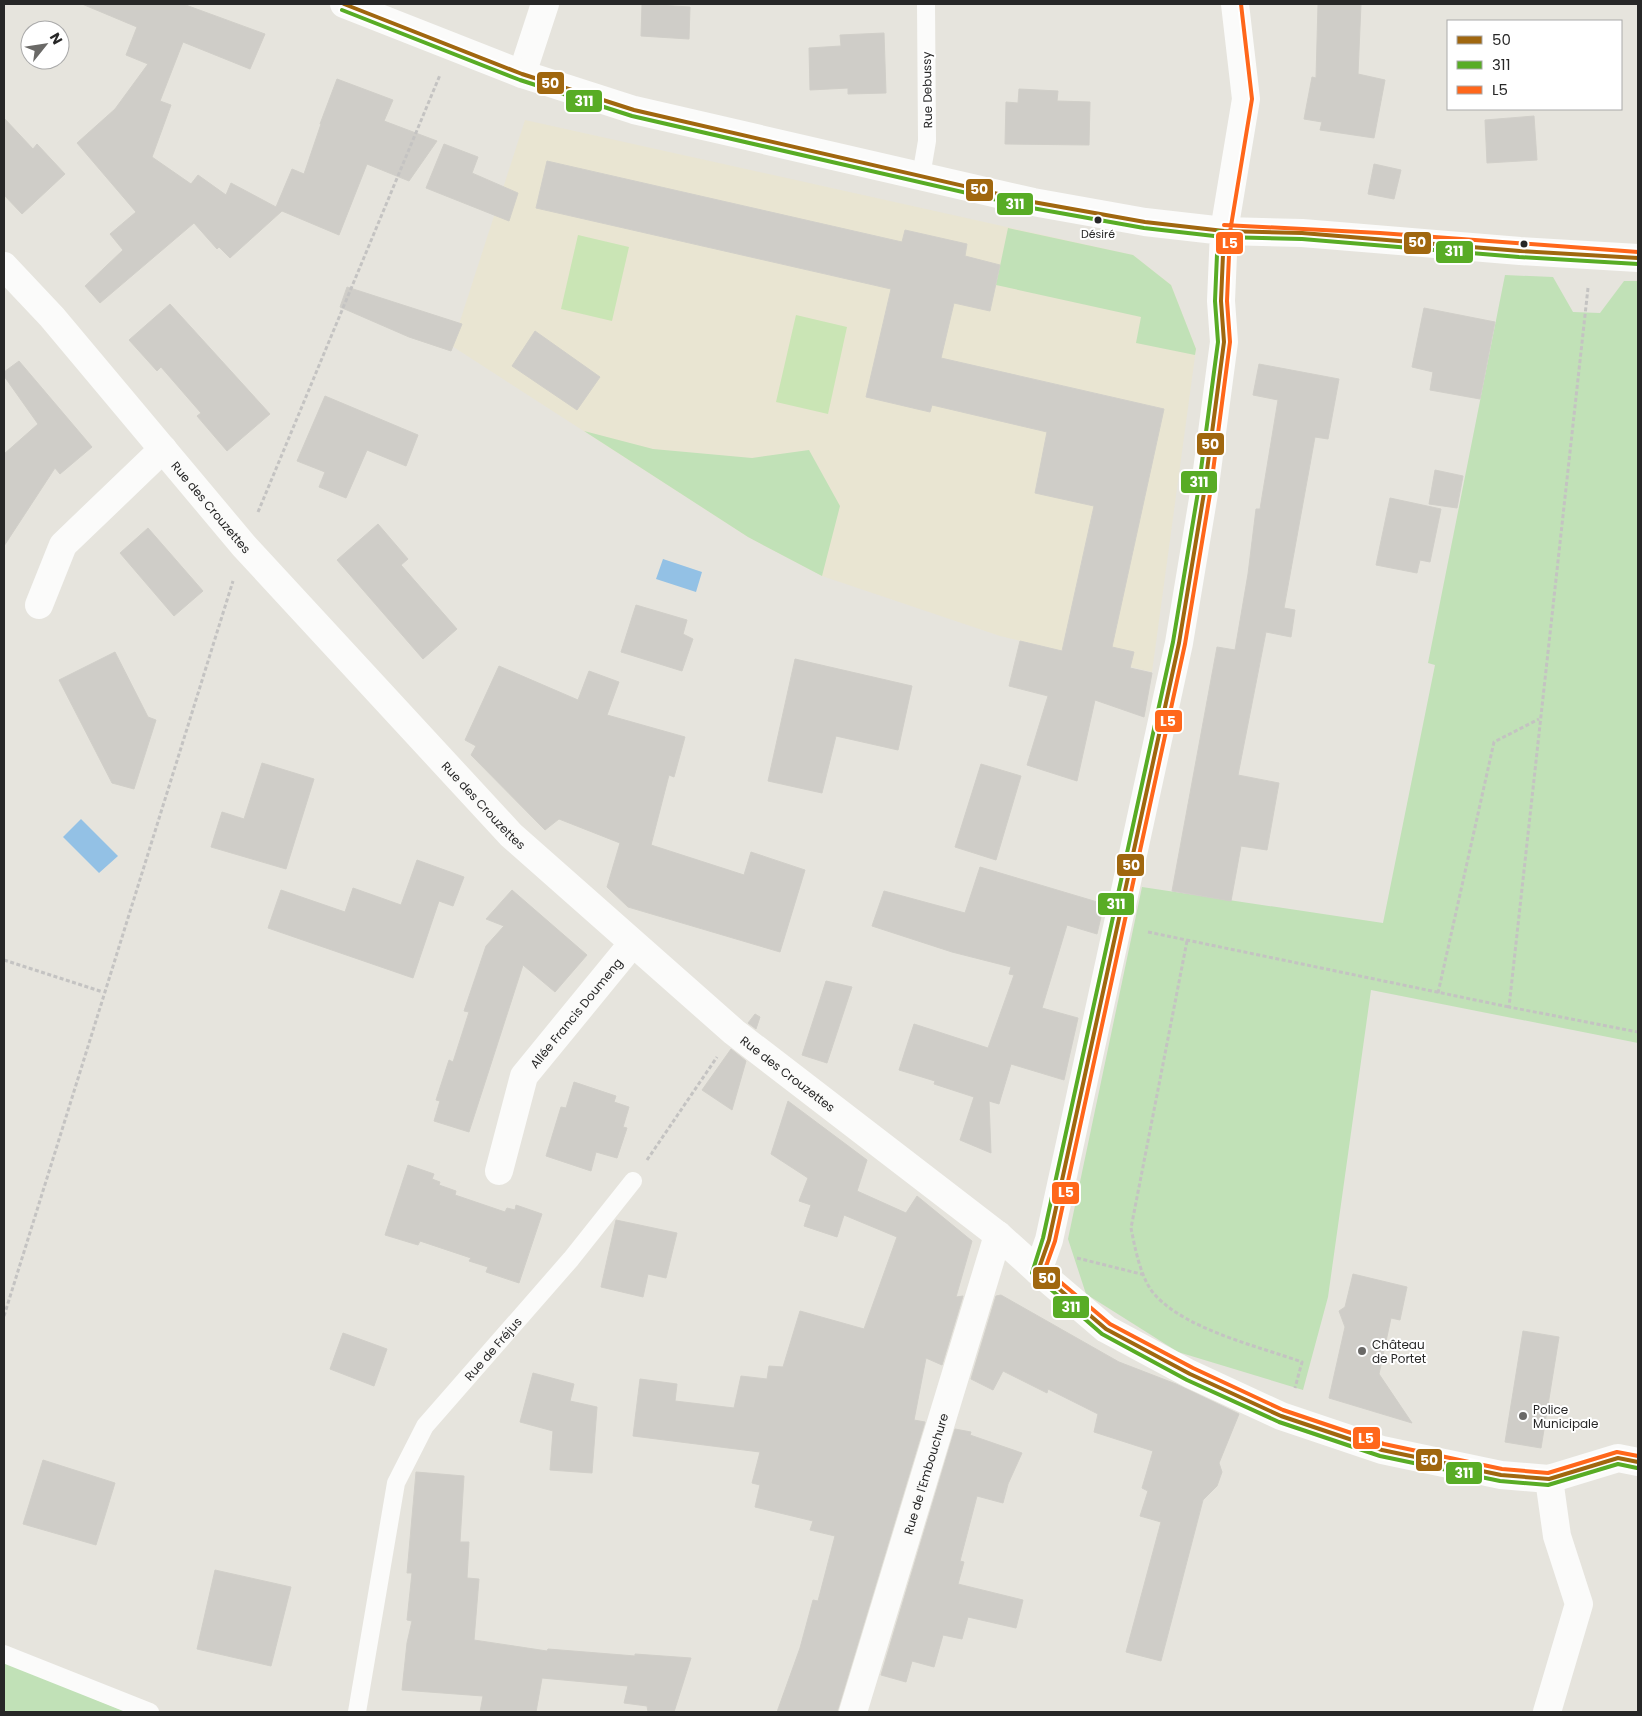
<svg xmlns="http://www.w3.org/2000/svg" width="1642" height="1716" viewBox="0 0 1642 1716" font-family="Poppins,sans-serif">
	<rect width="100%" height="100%" fill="#e6e4dd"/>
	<path fill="#e9e5d2" d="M525 120 1133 255 1171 285 1196 349 1152 672 1000 636 822 576 748 537 452 346Z"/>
	<path fill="#c1e1b7" d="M1008 228 1133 255 1171 285 1196 349 1195 355 1136 343 1141 317 996 285Z
		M1505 275 1553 277 1573 312 1600 313 1624 281H1638V1043L1371 990 1328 1297 1303 1390 1178 1352 1086 1294 1068 1239 1142 887 1383 923 1435 665 1428 663Z
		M584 431 653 449 752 458 809 450 840 506 822 576 748 537Z
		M4 1662 124 1711 127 1712H4Z"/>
	<path fill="#cae5b5" d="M578 235 629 247 612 321 561 309Z
		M796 315 847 327 828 414 776 402Z"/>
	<path fill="#93c1e5" d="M663 559 702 572 696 592 656 579Z
		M81 819 118 856 99 873 63 837Z"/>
	<path fill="#cfcdc8" stroke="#d1cfc9" d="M82 4H183L265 34 250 69 183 42 160 101 171 105 152 157 191 184 198 175 226 195 231 183 276 207 292 169 304 174 321 124H320L337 79 393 100 384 121 437 141 409 181 367 164 339 235 282 211 230 258 219 247 217 249 194 223 100 303 85 286 123 250 110 234 136 212 77 143 115 109 148 64 126 55 137 27Z
		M642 4 690 7 689 39 641 36Z
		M1318 4H1361L1358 74 1385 80 1374 138 1320 130 1322 122 1304 119 1312 77 1316 78Z
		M884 33 886 93 848 94V88L810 90 809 48 841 46 840 35Z
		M1019 89 1058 91 1057 101 1090 102 1089 145 1005 144 1006 102 1018 103Z
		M1534 116 1537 160 1487 163 1485 120Z
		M4 118 33 149 37 144 65 174 22 214 4 195Z
		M444 144 478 157 472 173 518 193 509 221 426 188Z
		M547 161 902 242 905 230 967 244 965 256 1000 265 990 311 954 303 941 358 1164 409 1112 647 1134 652 1130 668 1152 673 1144 717 1095 700 1077 781 1027 765 1048 696 1009 686 1020 641 1062 651 1094 506 1035 493 1047 432 932 405 930 412 866 397 891 289 536 208Z
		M1374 164 1401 170 1394 199 1368 194Z
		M347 287 462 324 451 351 409 337 340 307Z
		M170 304 270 414 227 451 197 416 201 413 161 367 157 371 129 340Z
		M1424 308 1495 322 1480 399 1430 390 1433 372 1412 367Z
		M535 331 600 377 577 410 512 366Z
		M19 361 92 447 60 474 55 468 4 546V454L38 424 4 376V372Z
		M1259 364 1339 379 1328 439 1315 437 1284 608 1295 610 1291 637 1266 632 1238 775 1279 783 1267 850 1241 846 1231 901 1172 891 1217 647 1235 650 1248 574 1256 509H1260L1278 400 1253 395Z
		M325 396 418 435 406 466 367 450 346 498 319 487 325 472 297 461Z
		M1435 470 1463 476 1457 508 1429 504Z
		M1390 498 1441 509 1430 562 1420 560 1417 573 1376 565Z
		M378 524 408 559 401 565 457 629 423 659 337 560Z
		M148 528 203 591 174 616 120 553Z
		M636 605 687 620 683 634 693 639 682 671 621 652Z
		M115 652 148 717 156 720 134 789 112 783 59 680Z
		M795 659 912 686 898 750 836 736 822 793 768 781Z
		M499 666 578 700 589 671 619 682 607 715 685 737 674 777 669 775 651 845 744 875 751 852 805 870 780 952 628 907 607 887 620 843 559 819 545 830 471 755 476 746 465 740Z
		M262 763 314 779 286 869 211 847 222 812 244 819Z
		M981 764 1021 776 996 860 955 847Z
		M417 860 464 877 453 906 439 901 413 978 268 928 281 890 345 912 353 888 401 905Z
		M980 867 1104 904 1097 934 1067 925 1042 1008 1078 1018 1064 1080 1011 1064 999 1104 989 1101 991 1153 960 1140 974 1097 934 1084 935 1081 899 1070 914 1024 988 1048 1014 975 1009 974 1011 967 952 952 872 926 884 891 965 913Z
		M512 890 587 955 555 992 523 965 469 1132 434 1121 440 1101 436 1100 449 1060 453 1062 469 1012 464 1011 486 946 504 926 486 919Z
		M826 981 852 987 827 1063 802 1055Z
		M755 1014 760 1017 756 1029 748 1023Z
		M731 1049 746 1061 732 1110 702 1090Z
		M574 1082 616 1096 614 1102 629 1107 623 1127 627 1128 617 1158 596 1152 591 1171 546 1156 561 1107 566 1108Z
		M788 1101 867 1160 857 1191 906 1213 917 1196 972 1241 956 1297 963 1296 942 1365 926 1358 914 1420 925 1422 837 1712H777L800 1648 813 1600 818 1601 835 1536 810 1530 813 1521 755 1507 760 1485 752 1483 760 1452 633 1436 640 1379 677 1384 675 1401 734 1408 741 1376 767 1379 769 1366 783 1367 800 1311 864 1329 897 1237 844 1215 837 1237 804 1226 811 1205 799 1201 808 1178 771 1154Z
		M408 1165 434 1174 432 1179 440 1182 439 1185 456 1191 455 1195 505 1212 507 1208 515 1210 516 1205 542 1214 519 1283 486 1272 488 1267 469 1261 471 1258 420 1241 418 1245 385 1235Z
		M616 1220 677 1233 666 1278 648 1274 643 1297 601 1287Z
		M1353 1274 1407 1287 1400 1320 1391 1318 1379 1374 1412 1423 1329 1398 1345 1327 1339 1311 1345 1307Z
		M1001 1295 1119 1362 1176 1384 1239 1414 1219 1463 1222 1472 1217 1486 1203 1500 1161 1661 1126 1652 1161 1522 1140 1516 1148 1491 1142 1488 1153 1451 1094 1432 1098 1414 1048 1389 1047 1393 1003 1371 993 1390 971 1379 996 1296Z
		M1523 1331 1559 1337 1541 1448 1505 1442Z
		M343 1333 387 1349 374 1386 330 1369Z
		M533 1373 574 1384 570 1401 597 1407 592 1473 550 1470 553 1431 520 1422Z
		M955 1429 971 1432 970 1435 1022 1453 1008 1484 1003 1503 977 1496 960 1561 964 1562 958 1584 1023 1600 1016 1628 968 1617 962 1639 943 1635 934 1667 912 1661 906 1682 881 1675Z
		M43 1460 115 1483 96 1545 23 1524Z
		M416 1472 464 1476 460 1542H469L467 1578 479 1579 474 1640 547 1651 548 1649 635 1656V1654L691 1658 674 1712H648L647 1706 624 1703 628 1686 542 1678 536 1712H480L483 1696 402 1690 407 1643 412 1621 407 1620 412 1573H407Z
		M215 1570 291 1587 271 1666 197 1649Z"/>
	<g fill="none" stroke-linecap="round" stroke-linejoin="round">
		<path stroke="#c4c3c2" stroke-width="3" stroke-dasharray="4 2.5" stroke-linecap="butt" d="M1588 288 1509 1007 1638 1032
			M258 512 440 75
			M1148 932 1509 1007
			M1187 941 1131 1228C1135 1248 1141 1281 1156 1296 1188 1330 1257 1346 1302 1362L1295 1388
			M4 960 103 992
			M1438 993 1494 742 1539 719
			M647 1160 717 1057
			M1077 1258 1145 1275
			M4 1316 233 581"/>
		<g stroke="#fbfbfa" stroke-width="18">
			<path d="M921 176 927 141 926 4"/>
			<path d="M4 1654 150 1712"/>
			<path id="s1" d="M357 1712 396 1483 425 1426 571 1259 633 1181"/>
		</g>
		<g stroke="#fbfbfa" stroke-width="28">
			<path d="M522 74 545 4"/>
			<path id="s2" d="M4 266 52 317 244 546 511 835 734 1032 998 1235 1038 1271"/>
			<path d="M39 605 63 545 163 449"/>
			<path id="s3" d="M499 1171 524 1076 632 944"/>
			<path id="s4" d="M853 1712 998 1235"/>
			<path d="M1547 1712 1579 1604 1557 1536 1549 1479"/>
		</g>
		<path stroke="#fbfbfa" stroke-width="28" d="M344 4 522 74 634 110 1033 202 1145 222 1224 231 1302 233 1520 251 1638 258
			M1235 4 1246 99 1224 231 1221 301 1224 342 1204 493 1179 643 1049 1240 1038 1271 1106 1329 1190 1374 1281 1416 1382 1450 1501 1475 1549 1479 1618 1458 1638 1462"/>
		<defs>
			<path id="bus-1" d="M344 4 522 74 634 110 1033 202 1145 222 1224 231 1302 233 1520 251 1638 258
				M1224 231 1221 301 1224 342 1204 493 1179 643 1049 1240 1038 1271 1106 1329 1190 1374 1281 1416 1382 1450 1501 1475 1549 1479 1618 1458 1638 1462"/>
			<path id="bus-2" d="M342 10 520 80 632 116 1032 208 1144 228 1223 237 1302 239 1519 257 1638 264
				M1218 231 1215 301 1218 342 1198 492 1173 642 1043 1238 1032 1273 1102 1334 1187 1380 1279 1422 1380 1456 1500 1481 1548 1485 1618 1464 1637 1468"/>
			<path id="bus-3" d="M1241 4 1252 99 1230 232 1227 301 1230 342 1210 494 1185 644 1055 1241 1045 1269 1110 1324 1193 1368 1283 1410 1384 1444 1502 1469 1548 1473 1617 1452 1638 1456
				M1224 225 1380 233 1638 252"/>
		</defs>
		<use href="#bus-1" stroke="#fff" stroke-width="8"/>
		<use href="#bus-2" stroke="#fff" stroke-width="8"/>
		<use href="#bus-3" stroke="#fff" stroke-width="8"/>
		<use href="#bus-1" stroke="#a0670f" stroke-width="4"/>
		<use href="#bus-2" stroke="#58ac25" stroke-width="4"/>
		<use href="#bus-3" stroke="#ff671b" stroke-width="4"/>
	</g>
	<g fill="#272727" stroke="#fff" stroke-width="2">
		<circle cx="1098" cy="220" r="4.5"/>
		<circle cx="1524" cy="244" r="4.5"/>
	</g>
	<g fill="#6a6967" stroke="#fff" stroke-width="2">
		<circle cx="1362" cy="1351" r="5"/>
		<circle cx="1523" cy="1416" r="5"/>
	</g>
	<g text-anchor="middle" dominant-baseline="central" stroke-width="4" stroke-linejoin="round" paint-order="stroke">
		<g font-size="11" fill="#272727" stroke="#fff">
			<text x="1098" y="234">Désiré</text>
		</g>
		<g font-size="12" fill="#272727" stroke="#fff">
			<text transform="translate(927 90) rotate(-91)">Rue Debussy</text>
			<text stroke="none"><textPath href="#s2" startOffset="318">Rue des Crouzettes</textPath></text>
			<text stroke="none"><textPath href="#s2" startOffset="722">Rue des Crouzettes</textPath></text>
			<text stroke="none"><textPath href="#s3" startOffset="180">Allée Francis Doumeng</textPath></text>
			<text stroke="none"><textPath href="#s2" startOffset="1128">Rue des Crouzettes</textPath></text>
			<text stroke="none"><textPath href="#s1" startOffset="399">Rue de Fréjus</textPath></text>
			<text stroke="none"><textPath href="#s4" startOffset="249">Rue de l'Embouchure</textPath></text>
		</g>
		<g font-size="12" fill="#272727" stroke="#fff" text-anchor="start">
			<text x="1372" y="1344">Château<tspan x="1372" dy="14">de Portet</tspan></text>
			<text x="1533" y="1409">Police<tspan x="1533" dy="14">Municipale</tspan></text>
		</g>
	</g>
	<g stroke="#fff" stroke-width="2">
		<rect x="536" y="71" width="29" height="24" rx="5" fill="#a0670f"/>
		<rect x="565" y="89" width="38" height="24" rx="5" fill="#58ac25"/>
		<rect x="965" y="178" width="29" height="24" rx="5" fill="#a0670f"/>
		<rect x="996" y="192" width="38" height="24" rx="5" fill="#58ac25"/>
		<rect x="1403" y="231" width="29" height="24" rx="5" fill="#a0670f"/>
		<rect x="1215" y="231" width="29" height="24" rx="5" fill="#ff671b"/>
		<rect x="1435" y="240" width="39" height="24" rx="5" fill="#58ac25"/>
		<rect x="1196" y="432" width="29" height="24" rx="5" fill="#a0670f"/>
		<rect x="1180" y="470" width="38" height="24" rx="5" fill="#58ac25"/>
		<rect x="1154" y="709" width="29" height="24" rx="5" fill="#ff671b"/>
		<rect x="1116" y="853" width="29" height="24" rx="5" fill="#a0670f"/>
		<rect x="1097" y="892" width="38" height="24" rx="5" fill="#58ac25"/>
		<rect x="1051" y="1181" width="29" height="24" rx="5" fill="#ff671b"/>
		<rect x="1032" y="1266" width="29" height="24" rx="5" fill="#a0670f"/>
		<rect x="1052" y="1295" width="38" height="24" rx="5" fill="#58ac25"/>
		<rect x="1352" y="1426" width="29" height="24" rx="5" fill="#ff671b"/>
		<rect x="1415" y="1448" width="28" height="24" rx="5" fill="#a0670f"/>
		<rect x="1445" y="1461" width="38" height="24" rx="5" fill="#58ac25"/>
	</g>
	<g font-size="14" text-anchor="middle" font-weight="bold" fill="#fff">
		<text x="550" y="88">50</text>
		<text x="584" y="106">311</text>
		<text x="979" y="194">50</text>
		<text x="1015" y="209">311</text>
		<text x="1417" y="247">50</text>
		<text x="1230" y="248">L5</text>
		<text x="1454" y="256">311</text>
		<text x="1210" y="449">50</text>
		<text x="1199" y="487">311</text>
		<text x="1168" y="726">L5</text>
		<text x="1131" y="870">50</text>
		<text x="1116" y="909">311</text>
		<text x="1066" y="1197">L5</text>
		<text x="1047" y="1283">50</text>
		<text x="1071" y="1312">311</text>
		<text x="1366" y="1443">L5</text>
		<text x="1429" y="1465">50</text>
		<text x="1464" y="1478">311</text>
	</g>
	<rect width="1642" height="1716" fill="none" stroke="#272727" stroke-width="10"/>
	<rect x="1447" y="20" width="175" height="90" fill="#ffffff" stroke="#a9a9a9"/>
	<rect x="1457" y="36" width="25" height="8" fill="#a0670f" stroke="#a9a9a9"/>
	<text x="1492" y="45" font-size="15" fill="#272727">50</text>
	<rect x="1457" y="61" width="25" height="8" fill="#58ac25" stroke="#a9a9a9"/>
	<text x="1492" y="70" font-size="15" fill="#272727">311</text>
	<rect x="1457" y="86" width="25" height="8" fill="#ff671b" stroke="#a9a9a9"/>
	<text x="1492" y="95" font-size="15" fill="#272727">L5</text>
	<g transform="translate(45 45) rotate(60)"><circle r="24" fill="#ffffff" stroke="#a9a9a9"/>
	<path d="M0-4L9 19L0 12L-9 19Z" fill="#6a6967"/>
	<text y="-8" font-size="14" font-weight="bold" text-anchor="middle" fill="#272727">N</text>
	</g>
</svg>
